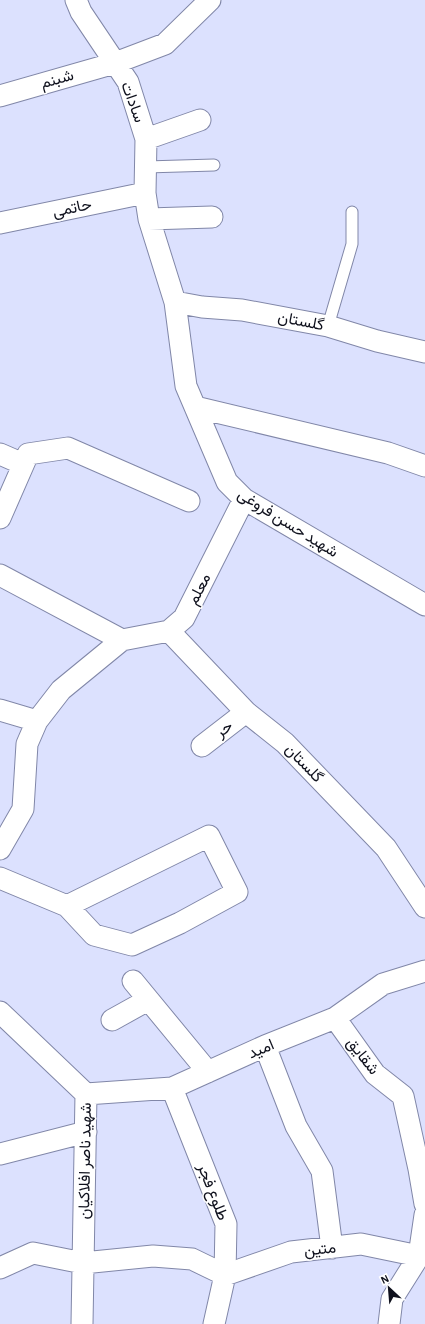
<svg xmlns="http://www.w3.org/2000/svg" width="425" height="1324" viewBox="0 0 425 1324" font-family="'Alegreya Sans',Vazirmatn,sans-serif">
	<rect width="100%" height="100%" fill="#dce1fe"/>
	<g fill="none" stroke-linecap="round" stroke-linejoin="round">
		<defs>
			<path id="lane" d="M146 167 214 165
				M328 326 352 244V212"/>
			<path id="street" d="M76 0 81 12 128 82 146 139 145 193 149 219 175 302 186 386 227 482 244 499 425 605
				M0 96 115 63 165 44 210 0
				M146 139 200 120
				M149 219 212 217
				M0 223 145 193
				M175 302 202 307 242 310 328 326 377 341 425 352
				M195 407 388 453 425 466
				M0 454 23 464
				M0 518 28 454 68 448 189 501
				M0 575 122 640
				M169 631 246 712 285 743 386 848 425 907
				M0 710 37 721
				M202 746 246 712
				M0 849 23 809 27 744 37 721 61 690 122 640 169 631 184 618 244 499
				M0 878 67 906 94 935 132 945 180 923 237 892 209 836 67 906
				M133 981 208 1072
				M0 1012 86 1094 82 1324
				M335 1018 375 1074 403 1096 419 1169 425 1204
				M112 1020 148 1000
				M265 1046 296 1126 322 1171 332 1248
				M172 1088 226 1224 225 1275 214 1324
				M86 1094 172 1088 265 1046 335 1018 383 984 425 971
				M0 1154 86 1132
				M0 1268 33 1253 83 1263 153 1256 192 1259 225 1275 291 1252 361 1244 419 1256
				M389 1324 392 1299 419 1256 425 1215"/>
		</defs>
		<use href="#lane" stroke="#8187a8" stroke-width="13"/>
		<use href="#street" stroke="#8187a8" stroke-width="23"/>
		<use href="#lane" stroke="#fff" stroke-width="11"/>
		<use href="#street" stroke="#fff" stroke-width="21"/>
	</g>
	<g text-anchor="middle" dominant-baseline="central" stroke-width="3" stroke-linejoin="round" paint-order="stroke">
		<g font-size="16" fill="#0f111d" stroke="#fff">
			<text transform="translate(57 79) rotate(-16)">شبنم</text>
			<text transform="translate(133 102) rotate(70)">سادات</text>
			<text transform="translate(72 208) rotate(-12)">حاتمی</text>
			<text transform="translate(301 321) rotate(11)">گلستان</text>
			<text transform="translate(288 523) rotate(32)">شهید حسن فروغی</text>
			<text transform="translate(199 589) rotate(-63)">معلم</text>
			<text transform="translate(224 729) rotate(-37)">حر</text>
			<text transform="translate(304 763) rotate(46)">گلستان</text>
			<text transform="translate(261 1049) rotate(-23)">امید</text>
			<text transform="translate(363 1056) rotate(52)">شقایق</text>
			<text transform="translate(85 1161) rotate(-89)">شهید ناصر افلاکیان</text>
			<text transform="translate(213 1192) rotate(69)">طلوع فجر</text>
			<text transform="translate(320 1249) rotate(-6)">متین</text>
		</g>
	</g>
	<g transform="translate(389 1288) rotate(334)" stroke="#ffffff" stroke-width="3" paint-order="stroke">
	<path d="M0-3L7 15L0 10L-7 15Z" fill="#0f111d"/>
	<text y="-6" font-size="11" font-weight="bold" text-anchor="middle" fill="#0f111d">N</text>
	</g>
</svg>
